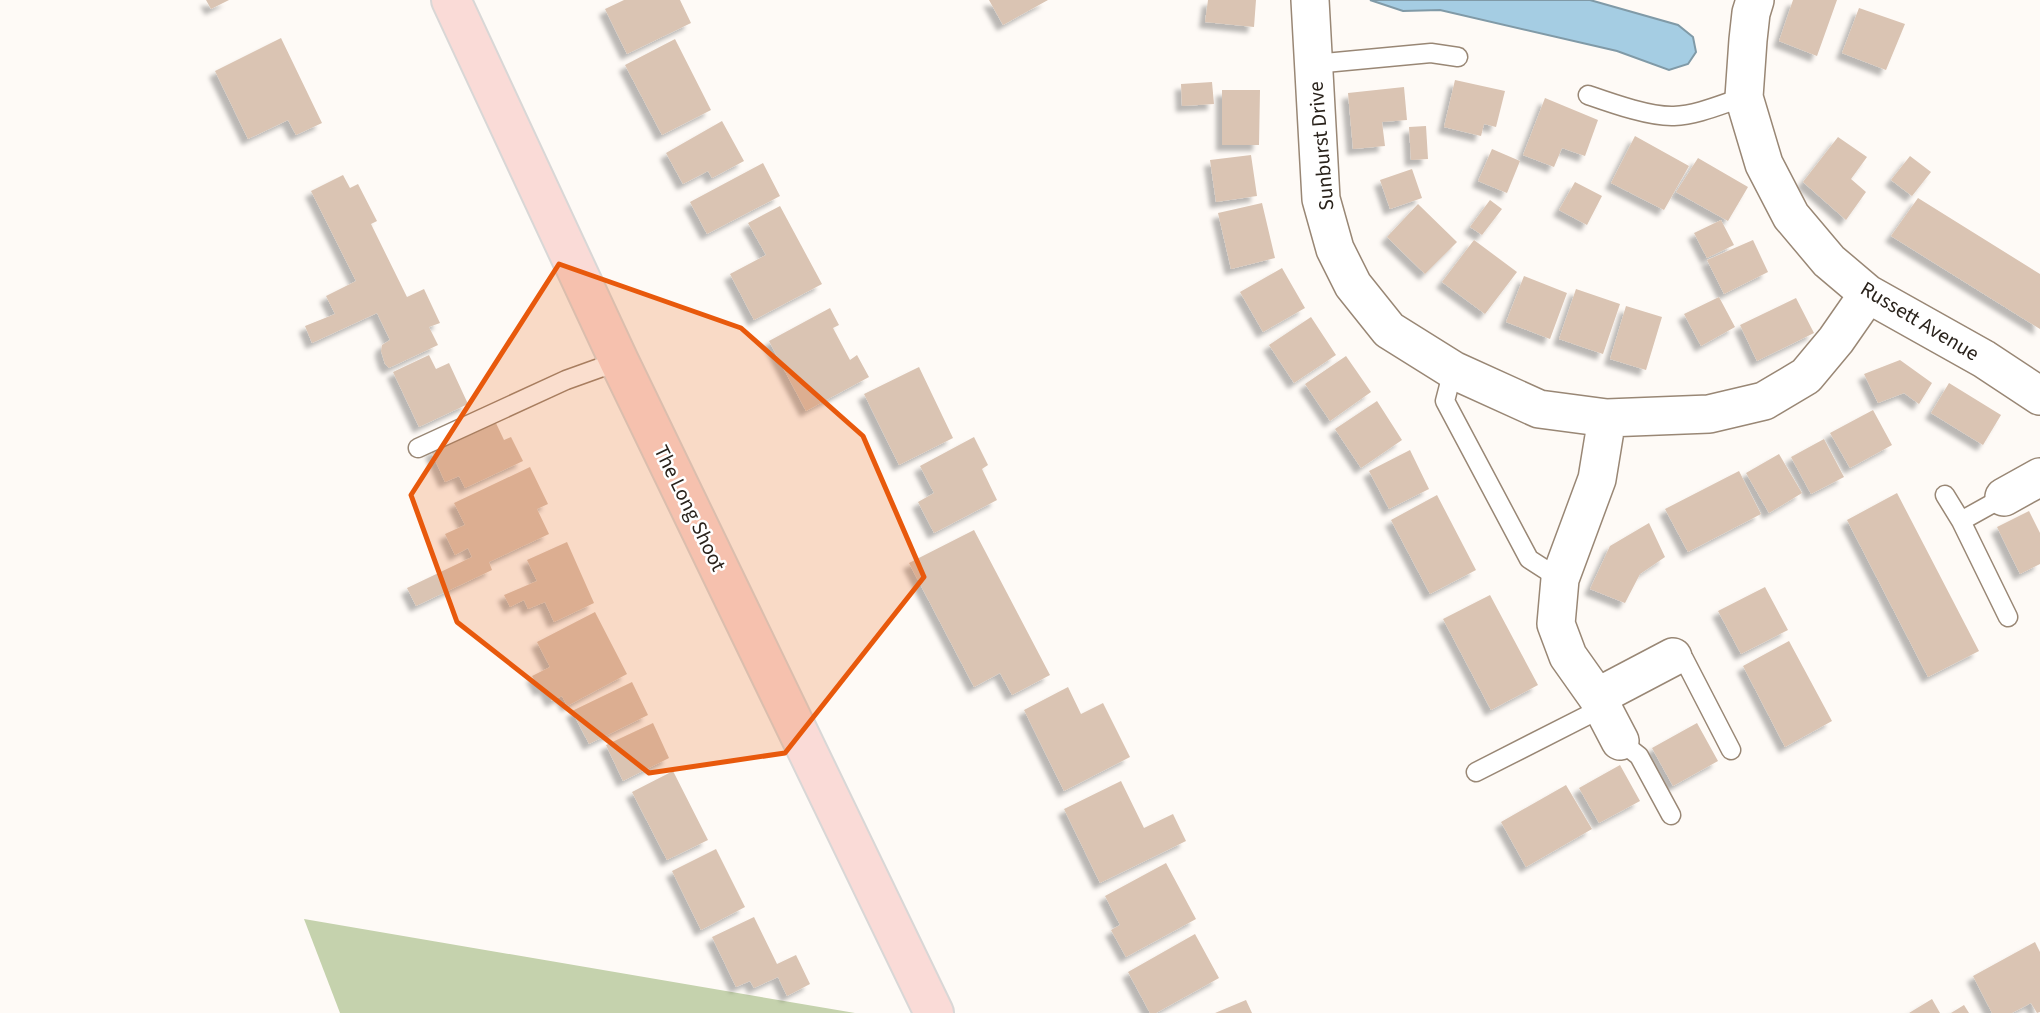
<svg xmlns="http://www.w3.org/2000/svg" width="2040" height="1013" viewBox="0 0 2040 1013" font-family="'Source Sans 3',sans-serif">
	<defs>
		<filter id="shadow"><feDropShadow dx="-6" dy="6" stdDeviation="2" flood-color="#0004"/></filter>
	</defs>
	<rect width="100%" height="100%" fill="#fefaf6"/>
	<path fill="#c5d2ad" d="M304 919 855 1013H340Z"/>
	<path fill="#a5cde3" stroke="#809aa7" stroke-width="2" d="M1370 0H1590L1678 25 1693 37 1696 52 1688 64 1669 70 1617 51 1440 10 1403 11Z"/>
	<path fill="#dac4b3" filter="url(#shadow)" d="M206 0H229L211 9Z
		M624 0H680L691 23 627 54 605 9Z
		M989 0H1048L1003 25Z
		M1208 0H1256L1254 27 1205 22Z
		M1793 0H1837L1817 56 1779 41Z
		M1859 8 1905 24 1886 70 1842 53Z
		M281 38 322 123 296 135 288 120 248 139 215 71Z
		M675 39 711 110 662 135 625 65Z
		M1455 80 1505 91 1496 127 1484 124 1481 136 1444 127Z
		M1212 82 1214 104 1182 106 1181 84Z
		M1404 87 1407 120 1382 122 1385 146 1353 149 1348 93Z
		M1222 90H1260L1259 145H1222Z
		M1545 98 1598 120 1585 156 1562 148 1554 167 1523 155Z
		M722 121 744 161 712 178 708 171 683 184 666 153Z
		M1426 126 1428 159 1411 160 1409 127Z
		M1635 136 1689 166 1664 210 1611 183Z
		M1838 137 1867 157 1851 179 1866 192 1846 220 1803 182Z
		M1492 149 1520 161 1507 193 1478 181Z
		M1251 155 1257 196 1216 202 1210 160Z
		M1910 156 1931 172 1912 196 1891 180Z
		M1698 158 1748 187 1728 221 1676 192Z
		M763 163 780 196 707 234 690 202Z
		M1412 169 1422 198 1390 209 1380 180Z
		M343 175 350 188 358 184 377 221 371 224 407 297 424 289 440 323 429 327 438 345 389 368 385 364 381 351 382 345 390 340 377 313 312 343 305 326 335 314 326 296 356 281 311 191Z
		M1575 182 1602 196 1587 225 1559 210Z
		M1918 198 2040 274V329L1891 236Z
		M1490 200 1502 209 1482 235 1470 227Z
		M1262 203 1275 258 1231 269 1218 213Z
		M1418 204 1457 242 1425 274 1387 237Z
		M780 206 822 284 754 320 730 274 766 255 748 223Z
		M1721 220 1734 245 1707 258 1694 233Z
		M1474 240 1517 272 1485 314 1442 282Z
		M1753 240 1768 272 1724 294 1707 260Z
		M1282 268 1305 308 1263 332 1240 292Z
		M1524 276 1567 293 1550 339 1506 322Z
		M1576 289 1620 304 1603 354 1559 339Z
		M1719 297 1735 327 1701 346 1684 314Z
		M1796 298 1814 333 1757 361 1740 325Z
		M1626 306 1662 317 1646 370 1610 359Z
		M830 308 839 325 833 328 850 360 857 355 869 377 806 411 769 341Z
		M1311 317 1336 355 1294 383 1269 345Z
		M429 355 436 369 449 363 468 404 419 427 393 372Z
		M1346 356 1371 392 1330 421 1305 384Z
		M1900 360 1932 383 1919 404 1904 393 1878 403 1864 374Z
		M919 367 953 438 899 465 864 394Z
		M1949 383 2001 415 1983 445 1931 413Z
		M1377 401 1402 440 1361 468 1335 429Z
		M1873 410 1892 445 1850 468 1830 433Z
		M495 421 504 440 511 437 523 461 465 488 459 476 445 482 431 451Z
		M974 437 988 465 982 469 997 500 934 533 918 502 934 493 920 466Z
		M1824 439 1844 477 1811 494 1791 457Z
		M1410 450 1429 489 1389 509 1369 471Z
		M1779 454 1802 493 1769 513 1746 473Z
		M530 467 548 504 537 509 549 534 489 562 492 570 416 606 407 588 472 557 468 548 455 555 445 534 465 525 454 503Z
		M1739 471 1761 514 1688 552 1665 509Z
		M1897 493 1979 651 1928 677 1847 520Z
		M1437 495 1476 570 1430 594 1391 520Z
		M2029 511 2040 533V564L2020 574 1997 527Z
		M1649 523 1665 557 1640 574 1625 603 1590 589 1610 546Z
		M974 530 1050 675 1012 695 1000 673 974 687 909 563Z
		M567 542 594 603 554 622 545 602 528 609 524 600 510 607 504 595 537 581 527 560Z
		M1765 587 1788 630 1741 654 1718 611Z
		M1490 595 1538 685 1491 710 1443 619Z
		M595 612 627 674 567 706 562 696 552 701 545 688 540 690 532 676 550 667 537 642Z
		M1789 641 1832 721 1785 747 1743 666Z
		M632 682 648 715 589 744 572 711Z
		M1068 687 1081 714 1103 703 1130 757 1064 791 1024 710Z
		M653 723 669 758 623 781 606 745Z
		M1697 723 1718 761 1673 786 1652 748Z
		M1620 765 1640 801 1599 823 1579 788Z
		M673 771 708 840 667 860 632 792Z
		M1121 781 1144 828 1173 814 1186 841 1100 883 1064 809Z
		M1566 785 1592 829 1526 867 1501 822Z
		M716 849 745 907 701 930 672 871Z
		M1166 863 1196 919 1126 957 1111 930 1120 925 1105 896Z
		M754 917 777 964 796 955 810 984 787 996 778 977 754 988 750 981 736 987 712 937Z
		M1195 934 1219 978 1156 1013H1150L1128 972Z
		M2035 942 2040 952V1012L2037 1013 2031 1003 2012 1013H1992L1973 976Z
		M1932 999 1940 1013H1909Z
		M1246 1000 1252 1013H1215Z
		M1964 1005 1969 1013H1951Z"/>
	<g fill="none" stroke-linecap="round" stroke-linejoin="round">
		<defs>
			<path id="lane" d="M1314 64 1431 53 1458 57
				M1588 95C1611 103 1650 117 1674 116 1698 115 1722 104 1744 97
				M1453 370 1445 401 1529 559 1560 579
				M418 448 566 380 619 361
				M1945 495 1961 521 2008 617
				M1961 521 2004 497
				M1673 657 1684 659 1731 750
				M1620 741 1639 756 1671 815
				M1476 772 1602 708"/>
			<path id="street" d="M1310 0 1321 199 1335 249 1353 285 1389 330 1453 370 1539 409 1607 418 1709 414 1764 401 1806 376 1836 340 1868 294
				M1755 0 1751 13 1748 40 1744 97 1764 164 1791 216 1829 261 1868 294 1984 359 2040 396
				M1607 418 1597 479 1560 579 1556 624 1568 656 1597 697 1620 741
				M2004 497 2040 477
				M1597 697 1673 657"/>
			<path id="primary" d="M451 0 619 361 934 1013"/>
		</defs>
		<use href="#lane" stroke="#998775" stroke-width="21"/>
		<use href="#street" stroke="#998775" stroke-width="40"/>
		<use href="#primary" stroke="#d9d7d6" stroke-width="42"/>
		<use href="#lane" stroke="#fff" stroke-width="18"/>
		<use href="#street" stroke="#fff" stroke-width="37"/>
		<use href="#primary" stroke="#fadbd7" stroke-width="38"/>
	</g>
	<path fill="#e8590c" fill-opacity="0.2" stroke="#e8590c" stroke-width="5" stroke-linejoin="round" d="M559 264 741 328 863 436 924 577 785 753 649 773 457 622 411 495Z"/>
	<g text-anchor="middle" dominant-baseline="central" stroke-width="5" stroke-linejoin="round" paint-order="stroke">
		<g font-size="21" fill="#2a231c" stroke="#fff">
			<text transform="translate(1321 146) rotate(-95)">Sunburst Drive</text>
			<text transform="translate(1920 321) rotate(31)">Russett Avenue</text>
			<text transform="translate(690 508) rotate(64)">The Long Shoot</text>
		</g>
	</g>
</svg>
